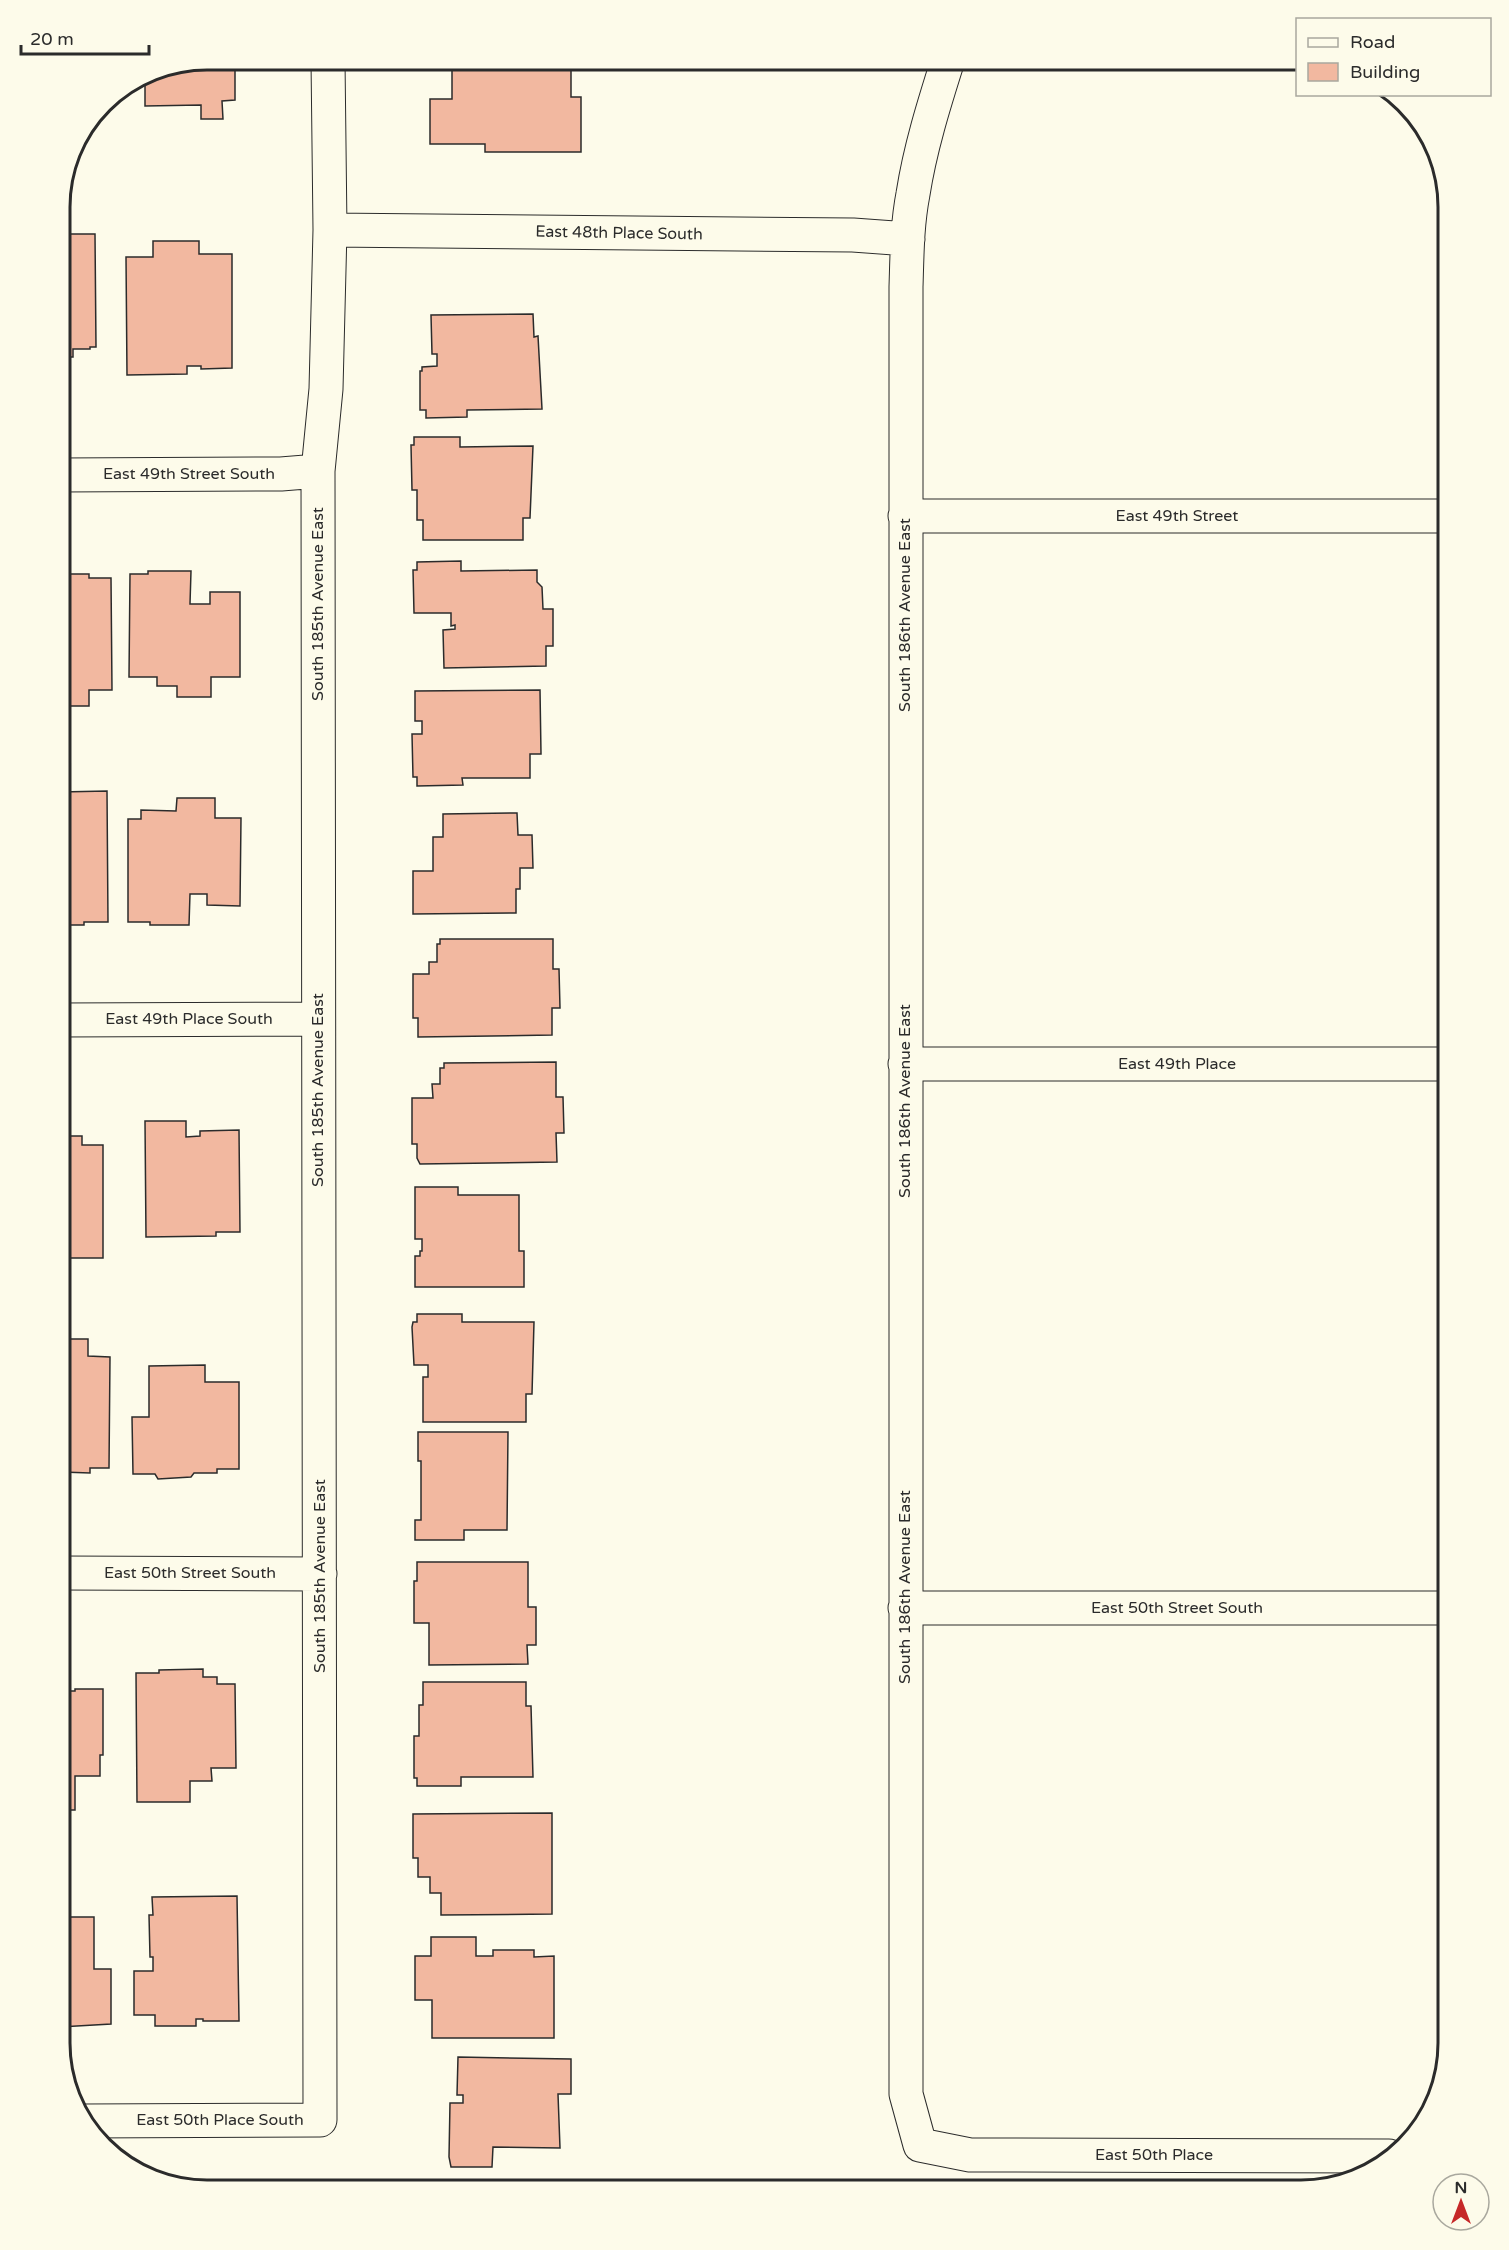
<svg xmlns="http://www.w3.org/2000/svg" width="1509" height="2250" viewBox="0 0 1509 2250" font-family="'Varela Round',sans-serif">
	<rect width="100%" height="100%" fill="#fdfbea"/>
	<path fill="#f2b8a0" stroke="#2b2b2b" stroke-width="1.5" d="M207 60H235V100L222 101 223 119H201V105L145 106V75L151 71Z
		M452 60H571V97H581V152H485V144H430V99H452Z
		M60 234H95L96 347H90V349H73V357H60Z
		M153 241H199V254H232V368L201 369V366H187V374L127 375 126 257H153Z
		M533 314 534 337 538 336 542 409 467 410V417L426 418V410H420V371H422V367L437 366V354H432L431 315Z
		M414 437H460V447L533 446 530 518H523V540H423V520H417V490H412L411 445H414Z
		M461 561V571L537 570V582L542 587 543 609H553V646H546V666L444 668 443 630 455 629V625L451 626V613H414L413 570H417V562Z
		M148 571H191L190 604H210V592H240V677H211V697H177V686H157V677H129L130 574H148Z
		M62 574H89V578H111L112 690H89V706H60Z
		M540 690 541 754H530V778H462L463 785 417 786V777H413L412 734H422V721H415V691Z
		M107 791 108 922H84V925H60V792Z
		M177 798H215V818H241L240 906 207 905V894H190L189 925H150V922H128V819H141V810L176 811Z
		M517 813 518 835H532L533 868H520V889H516V913L413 914V871H433V837H443V814Z
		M440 939H553V969H559L560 1008H552V1035L418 1037V1018H413V974H429V962H437V944H440Z
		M556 1062V1097H563L564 1133H556L557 1162 420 1164 417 1158V1144H412V1098H433L432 1084H440V1068H444V1063Z
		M60 1119H70V1136H82V1145H103V1258H69V1265H60Z
		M145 1121H186V1137L200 1136V1131L239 1130 240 1232H216V1236L146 1237Z
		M415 1187H458V1195H519V1251H524V1287H415V1256H420V1251H422V1239H415Z
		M417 1314H462V1322H534L532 1394H526V1422H423V1377H428V1365H414L412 1327 413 1322H417Z
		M60 1339H88V1356L110 1357 109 1468H90V1473L62 1472V1452H60Z
		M205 1365V1382H239V1469H217V1473H194L191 1477 158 1479 155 1474H133L132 1417H149V1366Z
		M418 1432H508L507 1530H464V1540H415V1520H421V1461H418Z
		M417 1562H528V1607H536V1645H527L528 1664 429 1665V1623H414V1581H417Z
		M203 1669V1677H217V1684H235L236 1768H211L212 1781H190V1802H137L136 1673H159V1670Z
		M60 1671H69V1691H75V1689H103V1755H100V1776H75V1810H60Z
		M423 1682H526V1706H531L533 1777H461V1786H417V1778H414V1736H419V1705H423Z
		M552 1813V1914L441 1915V1893H430V1877H418V1858H413V1814Z
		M237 1896 239 2021H203V2019H196V2026H155V2015H134V1971H153V1957H150L149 1915H153L152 1897Z
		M60 1917H94V1969H111V2024L60 2027Z
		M431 1937H476V1956H493V1950H534V1957L554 1956V2038H432V2000H415V1956H431Z
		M458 2057 571 2059V2094H558L560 2148 493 2147 492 2167H451L449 2157 450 2103H463V2095H457Z"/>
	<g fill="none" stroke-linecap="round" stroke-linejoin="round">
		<defs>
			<path id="street" d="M948 60C934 104 920 149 913 194 907 225 907 256 906 287V2094L920 2145 970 2155 1389 2156
				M330 230 853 235 908 239
				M60 475 281 474 318 471
				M905 516H1449
				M60 1020 318 1019
				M905 1064H1449
				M60 1573 320 1574
				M905 1608H1449
				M84 2121 320 2120 318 471 326 389 330 230 328 60"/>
		</defs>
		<use href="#street" stroke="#2b2b2b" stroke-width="35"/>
		<use href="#street" stroke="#fdfbea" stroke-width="33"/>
	</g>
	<g text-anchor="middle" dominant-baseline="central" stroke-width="4.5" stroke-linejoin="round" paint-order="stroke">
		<g font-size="16" fill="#2b2b2b" stroke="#fdfbea">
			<text transform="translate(619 233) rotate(1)">East 48th Place South</text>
			<text x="189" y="474">East 49th Street South</text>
			<text x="1177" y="516">East 49th Street</text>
			<text transform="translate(318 604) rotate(-90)">South 185th Avenue East</text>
			<text transform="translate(905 615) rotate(-90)">South 186th Avenue East</text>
			<text x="189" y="1019">East 49th Place South</text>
			<text x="1177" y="1064">East 49th Place</text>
			<text transform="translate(318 1090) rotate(-90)">South 185th Avenue East</text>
			<text transform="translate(905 1101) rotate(-90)">South 186th Avenue East</text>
			<text x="190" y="1573">East 50th Street South</text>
			<text transform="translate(320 1576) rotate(-90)">South 185th Avenue East</text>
			<text transform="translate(905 1587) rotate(-90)">South 186th Avenue East</text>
			<text x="1177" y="1608">East 50th Street South</text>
			<text x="220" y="2120">East 50th Place South</text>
			<text x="1154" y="2155">East 50th Place</text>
		</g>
	</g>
	<path d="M0 0H1509V2250H0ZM207 70H1301A137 137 0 0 1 1438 207V2043A137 137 0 0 1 1301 2180H207A137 137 0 0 1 70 2043V207A137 137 0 0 1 207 70Z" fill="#fdfbea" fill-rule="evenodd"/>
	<path fill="none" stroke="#2b2b2b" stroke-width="3" d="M207 70H1301A137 137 0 0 1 1438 207V2043A137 137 0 0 1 1301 2180H207A137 137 0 0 1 70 2043V207A137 137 0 0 1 207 70Z"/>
	<rect x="1296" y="18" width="195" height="78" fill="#fdfbea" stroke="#a9a89e" stroke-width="1.5"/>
	<rect x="1308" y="38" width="30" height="9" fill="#fdfbea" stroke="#a9a89e" stroke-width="1.5"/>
	<text x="1350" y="48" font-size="18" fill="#2b2b2b">Road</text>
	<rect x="1308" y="63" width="30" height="18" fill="#f2b8a0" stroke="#a9a89e" stroke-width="1.5"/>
	<text x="1350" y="78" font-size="18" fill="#2b2b2b">Building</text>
	<g transform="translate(1461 2202)"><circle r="28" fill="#fdfbea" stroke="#a9a89e" stroke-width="1.5"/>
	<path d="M0-4.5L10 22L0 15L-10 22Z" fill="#c62828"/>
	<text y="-9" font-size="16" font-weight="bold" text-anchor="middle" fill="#2b2b2b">N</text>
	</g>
	<path d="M21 45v9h128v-9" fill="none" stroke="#2b2b2b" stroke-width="3"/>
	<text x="30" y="45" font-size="18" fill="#2b2b2b" stroke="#fdfbea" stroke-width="4.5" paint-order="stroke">20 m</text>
</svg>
